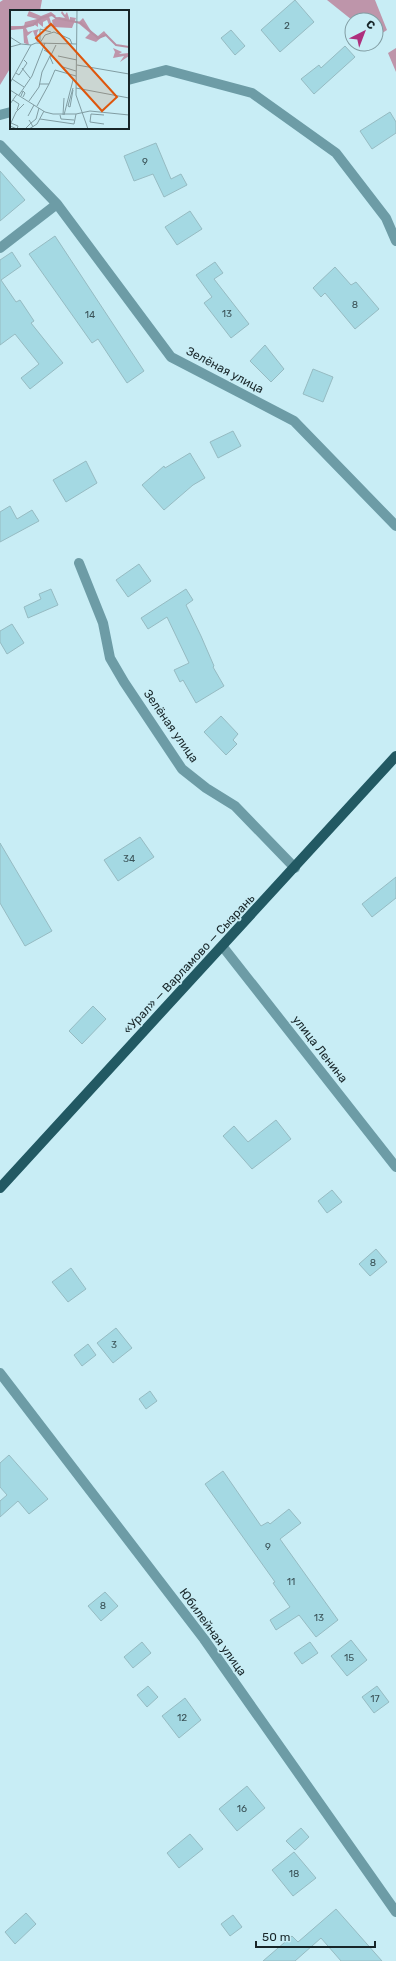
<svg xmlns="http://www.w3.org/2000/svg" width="396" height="1961" viewBox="0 0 396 1961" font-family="Rubik,sans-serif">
	<rect width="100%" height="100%" fill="#c8edf5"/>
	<path fill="#be95aa" d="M3 0H42L40 11H11V67L0 85V2Z
		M327 0H375L387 30 376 37V20H352Z
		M396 48V72L388 53Z"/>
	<path fill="#a4d9e3" stroke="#96bbc2" d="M295 0 314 22 280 52 261 30Z
		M231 30 245 46 235 55 221 38Z
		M345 46 355 57 314 94 301 79 319 65 321 68Z
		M390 112 396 122V133L372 149 360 131Z
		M156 143 171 179 181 174 187 185 164 197 153 174 134 181 124 156Z
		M0 171 25 200 0 221Z
		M190 211 202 229 177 245 165 227Z
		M55 236 144 371 127 383 98 339 92 343 29 254Z
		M12 252 21 266 1 280 16 302 20 300 34 321 31 323 63 363 30 389 21 378 39 364 15 334 0 345V260Z
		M215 262 223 273 214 279 249 324 231 338 204 303 212 297 196 275Z
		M335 267 351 285 356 282 379 309 355 329 325 293 321 297 313 288Z
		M265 345 284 369 271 382 250 361Z
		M313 369 333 377 323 402 303 394Z
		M233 431 241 446 218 458 210 442Z
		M190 453 205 478 193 485 164 510 142 485 164 466 165 468Z
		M86 461 97 483 66 502 53 480Z
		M10 506 17 519 32 510 39 521 0 542V512Z
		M139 564 151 581 128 597 116 580Z
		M51 589 58 605 28 618 24 607 41 599 39 594Z
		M186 589 193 600 186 605 201 636 214 666 213 667 224 686 196 703 183 680 180 682 174 670 189 663 167 617 148 629 141 618Z
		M12 624 24 643 7 654 0 642V631Z
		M221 716 238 734 233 740 237 744 226 755 204 732Z
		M140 837 154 857 118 881 104 860Z
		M0 843 52 931 25 946 0 903Z
		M396 877V898L372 917 362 904Z
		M93 1006 106 1019 82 1044 69 1031Z
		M276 1120 291 1139 252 1169 223 1136 234 1126 248 1142Z
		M332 1190 342 1202 327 1213 318 1201Z
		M376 1249 387 1262 370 1276 359 1264Z
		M71 1268 86 1289 68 1302 52 1282Z
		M116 1328 132 1348 113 1363 97 1343Z
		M88 1344 96 1355 82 1366 74 1355Z
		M150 1391 157 1401 146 1409 139 1399Z
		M9 1455 48 1499 29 1514 18 1501 0 1517V1501L7 1495 0 1487V1463Z
		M223 1471 261 1526 268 1522 270 1524 289 1509 301 1523 280 1539 338 1620 316 1637 299 1615 276 1630 270 1620 290 1607 273 1583 275 1582 205 1484Z
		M105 1592 118 1606 101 1621 88 1606Z
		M351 1640 367 1660 347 1676 331 1656Z
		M142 1642 151 1653 133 1668 124 1657Z
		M310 1642 318 1653 302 1664 294 1653Z
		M148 1686 158 1697 147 1707 137 1695Z
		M377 1686 389 1702 374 1713 362 1697Z
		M185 1698 201 1720 179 1738 162 1716Z
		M247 1786 265 1808 237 1831 219 1809Z
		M301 1828 309 1837 295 1850 286 1841Z
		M190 1834 203 1849 179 1868 167 1853Z
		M294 1852 316 1878 293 1896 272 1870Z
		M336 1909 382 1961H341L321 1938 295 1961H263L292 1936 298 1942Z
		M26 1913 36 1924 15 1944 5 1932Z
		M233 1915 242 1927 230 1936 221 1924Z"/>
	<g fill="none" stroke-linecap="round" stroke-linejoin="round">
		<path stroke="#6d9ca6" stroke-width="10" d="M128 80 166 70 252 93 336 153 386 218 396 241
			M0 115 11 112
			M0 145 57 204 171 357 294 421 396 526
			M0 248 57 204
			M79 563 103 623 110 658 124 682 182 769 206 788 235 806 295 868
			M223 947 396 1167
			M0 1373 204 1639 396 1912"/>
		<path stroke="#225963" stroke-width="10" d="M0 1188 396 756"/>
	</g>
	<g text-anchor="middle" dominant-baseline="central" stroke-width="3.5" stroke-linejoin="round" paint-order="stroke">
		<g font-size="10" fill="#3a5257">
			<text x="287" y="26">2</text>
			<text x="145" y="162">9</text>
			<text x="355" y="305">8</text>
			<text x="227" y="314">13</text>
			<text x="90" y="315">14</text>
			<text x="129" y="859">34</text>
			<text x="373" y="1263">8</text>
			<text x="114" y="1345">3</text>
			<text x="268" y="1547">9</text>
			<text x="291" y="1582">11</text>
			<text x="103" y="1606">8</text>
			<text x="319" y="1618">13</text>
			<text x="349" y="1658">15</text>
			<text x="375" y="1699">17</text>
			<text x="182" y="1718">12</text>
			<text x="242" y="1809">16</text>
			<text x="294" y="1874">18</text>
		</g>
		<g font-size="12" fill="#172528" stroke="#c8edf5">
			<text transform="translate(225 370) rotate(28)">Зелёная улица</text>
			<text transform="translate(171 726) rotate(55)">Зелёная улица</text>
			<text transform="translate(189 964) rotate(-47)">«Урал» — Варламово — Сызрань</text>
			<text transform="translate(320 1049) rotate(52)">улица Ленина</text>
			<text transform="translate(213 1632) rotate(54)">Юбилейная улица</text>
		</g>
	</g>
	<g transform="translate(10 10)">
		<rect width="119" height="119" fill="#c8edf5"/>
		<path d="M19 1 31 6 41 2 46 6H39L42 16 33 18 39 15 37 10 33 12V17L28 13V17L25 15 16 18 18 22 29 19 27 23 29 32H27L23 21 17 26 19 35 14 33 13 19 0 20V16H14L15 12 27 9 17 6ZM52 1 55 5 57 2 60 11V7L66 8 62 18 43 17 42 10 49 7 55 8 51 3ZM73 8 81 21 88 26 94 21 98 26H93L86 32 75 28 80 23 68 13ZM103 38 112 42 109 44 119 43V46L110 52 114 46 103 48 105 42Z" fill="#be95aa"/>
		<path fill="none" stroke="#b88fa3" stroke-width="2" d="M0 19 23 15 31 8 42 5 46 8 71 13 88 28 96 25 106 35 119 37"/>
		<path fill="none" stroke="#819da3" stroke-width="1" d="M67 0 66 85 78 119M0 27 11 34M30 32V19L41 22M30 33 35 25 44 22 60 29 62 34M21 35 26 33 67 34M0 37 11 34 21 35M48 46 67 50M43 54 40 47 46 35M67 55 119 64M53 57 66 61M12 58 20 68M6 63 9 65 17 53 14 50M2 69 14 77M0 73 21 35M30 74H39L45 60 66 66M66 78 119 88M0 80 35 102 43 104H66L80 101 119 105M9 85 22 66 35 33M11 86 13 81 15 83 13 87M3 90 9 94 7 100M19 91 29 77 32 62 41 44 34 40M0 94 7 84M27 96 39 74M58 96 63 78M58 96 60 97 63 80M50 105 51 109 64 110M53 105 54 88M54 105 63 70M18 106 24 95M30 109 64 114 66 104M94 114 80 112 81 104 94 105M0 115 6 102 14 94M0 116 7 119 8 116 1 113M23 117 21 113 26 109 29 98M15 119 21 113 19 110M19 119 27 114 34 101"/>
		<path fill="#de560d" fill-opacity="0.15" stroke="#de560d" stroke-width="2" d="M41 14 107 87 92 101 26 28Z"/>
		<rect width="119" height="119" fill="none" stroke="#172528" stroke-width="2"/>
	</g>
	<g transform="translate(364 32) rotate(42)"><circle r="19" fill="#c8edf5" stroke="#819da3"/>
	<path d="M0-3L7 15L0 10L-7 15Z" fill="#ae2f7d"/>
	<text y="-6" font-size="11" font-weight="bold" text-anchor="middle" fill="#172528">С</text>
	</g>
	<path d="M256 1941v6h119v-6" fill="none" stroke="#172528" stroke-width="2"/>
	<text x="262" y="1941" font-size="12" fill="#172528" stroke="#c8edf5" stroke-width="3" paint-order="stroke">50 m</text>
</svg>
